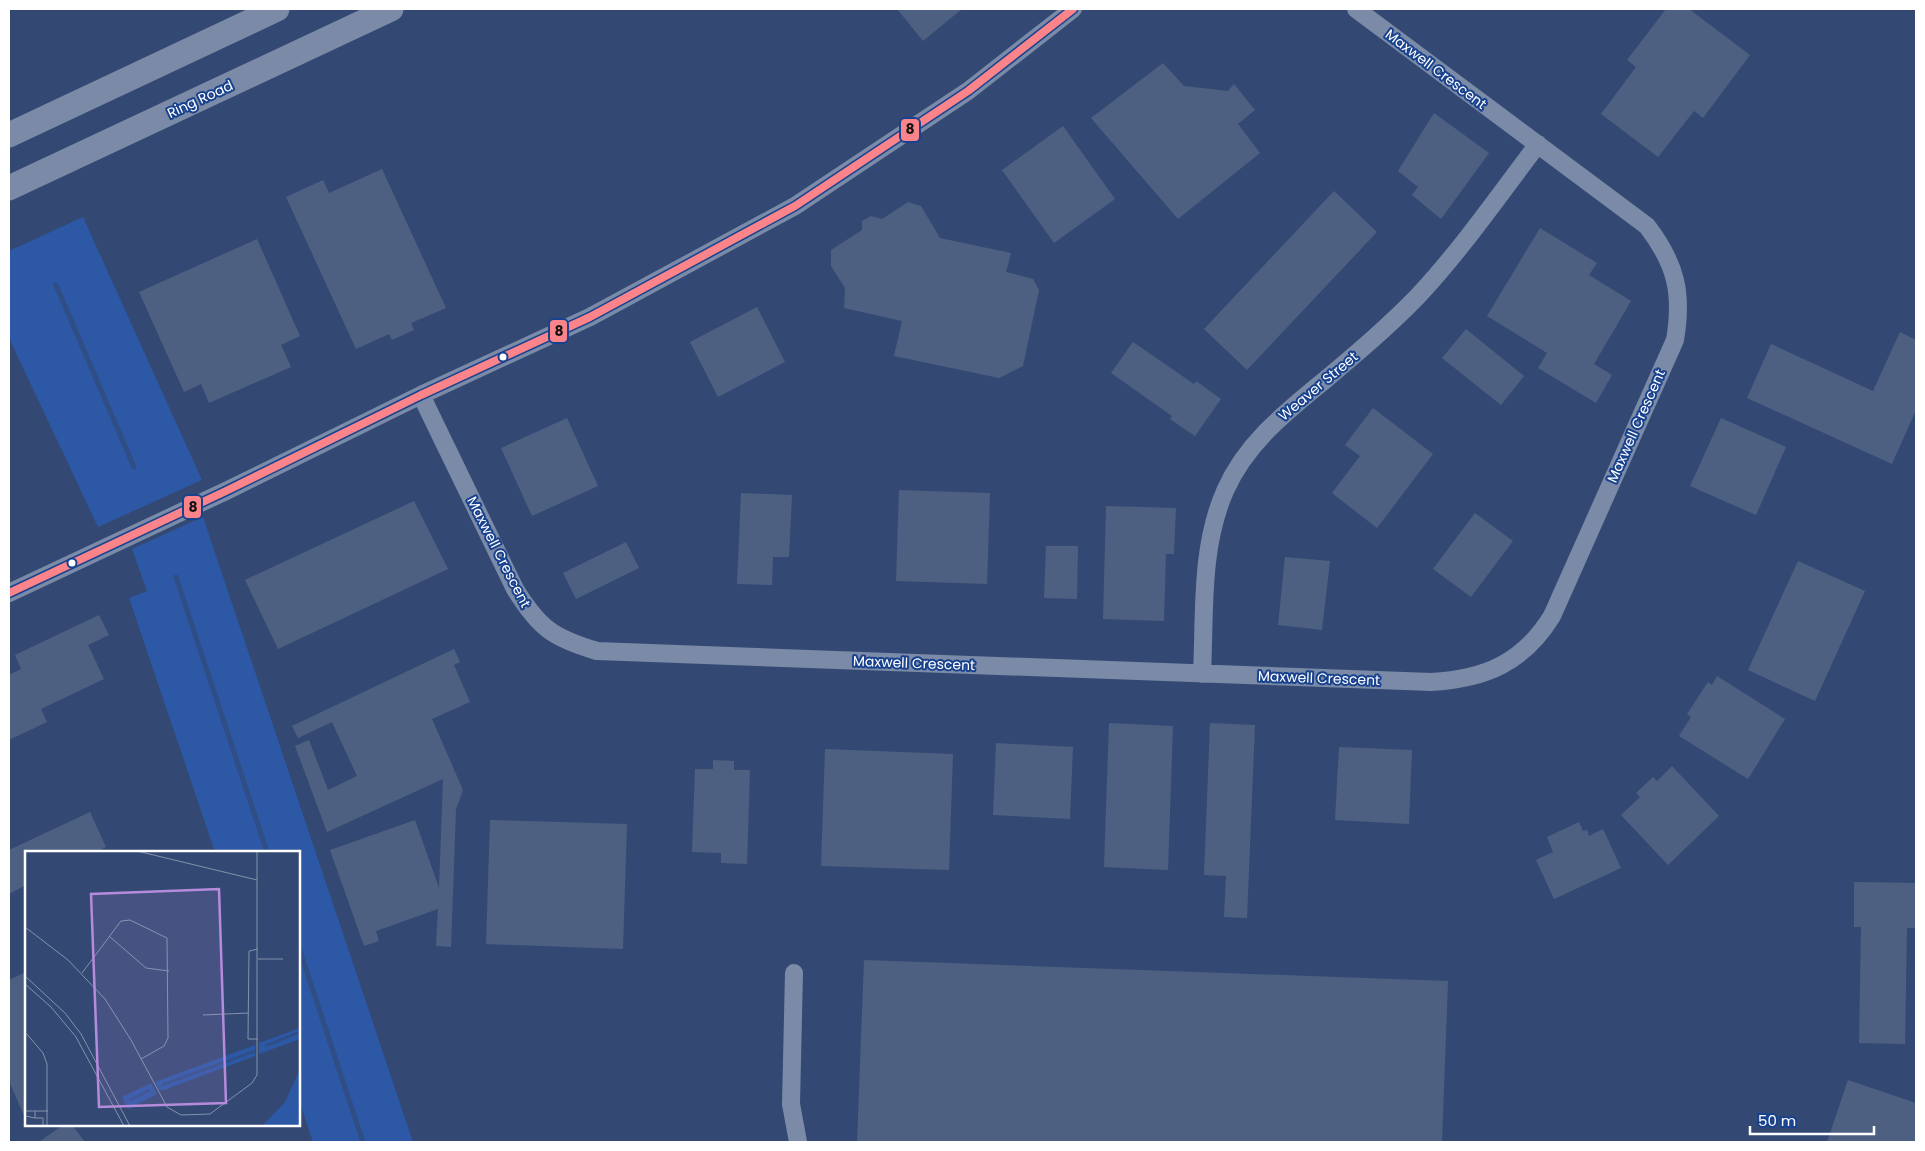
<svg xmlns="http://www.w3.org/2000/svg" width="1925" height="1151" viewBox="0 0 1925 1151" font-family="Poppins,sans-serif">
	<rect width="100%" height="100%" fill="#334973"/>
	<path fill="#2c58a5" d="M83 217 202 480 98 527 9 338V251Z
		M203 517 413 1142H313L299 1100V852H215L129 598 147 591 132 549Z"/>
	<g fill="none" stroke-linecap="round" stroke-linejoin="round">
		<path stroke="#304e86" stroke-width="5" d="M56 285 134 467
			M176 577 267 852
			M299 948 363 1142"/>
	</g>
	<path fill="#4e6082" d="M897 9H962L923 41Z
		M1666 9H1689L1750 55 1703 118 1694 111 1658 157 1601 114 1636 67 1627 60Z
		M1163 63 1184 86 1228 91 1234 84 1255 110 1238 124 1260 153 1178 219 1091 118Z
		M1434 113 1489 153 1441 219 1412 195 1418 187 1398 171Z
		M1063 126 1115 199 1054 243 1002 170Z
		M382 169 446 308 411 323 414 330 392 340 389 334 356 349 286 197 323 180 329 193Z
		M1334 191 1377 232 1247 370 1204 329Z
		M908 202 921 206 940 238 1011 253 1006 272 1033 279 1039 290 1023 366 999 378 894 356 902 321 844 308 845 288 831 266V250L862 230V221L871 216 882 219Z
		M1540 228 1597 263 1589 275 1631 301 1594 364 1612 375 1596 403 1538 368 1547 353 1487 316Z
		M257 239 300 336 281 345 291 367 209 403 201 384 184 392 139 292Z
		M757 307 785 362 718 397 690 342Z
		M1466 329 1524 376 1501 405 1442 358Z
		M1900 332 1916 340V410L1892 464 1747 398 1771 344 1873 391Z
		M1133 342 1194 384 1196 381 1221 399 1195 436 1170 419 1172 416 1111 373Z
		M1373 408 1433 454 1377 528 1332 493 1360 456 1345 445Z
		M567 418 598 486 532 516 501 448Z
		M1721 418 1786 447 1756 515 1690 486Z
		M899 490 990 493 987 584 896 581Z
		M741 493 792 495 789 557H773L772 585 737 584Z
		M414 501 448 569 278 649 245 580Z
		M1106 506 1176 508 1174 554H1166L1164 621 1103 619Z
		M1475 513 1513 541 1471 597 1433 569Z
		M626 542 639 568 576 599 563 573Z
		M1046 546H1078L1077 599 1044 598Z
		M1285 557 1330 561 1322 630 1278 625Z
		M1798 561 1865 591 1815 701 1748 670Z
		M99 615 109 635 88 645 104 679 41 709 47 722 9 740V675L21 669 15 655Z
		M454 649 460 662 454 665 470 702 432 719 463 790 456 809 451 947 436 946 438 909 376 931 379 941 364 946 330 850 415 820 439 888 443 779 327 832 295 746 309 740 328 790 357 776 332 722 298 738 292 726Z
		M1717 676 1785 719 1748 779 1679 736 1691 717 1687 714 1708 682 1712 685Z
		M1109 723 1173 726 1168 870 1104 867Z
		M1210 723 1255 725 1247 918 1224 917 1226 876 1204 875Z
		M996 743 1073 747 1070 819 993 815Z
		M1339 747 1412 750 1409 824 1335 820Z
		M825 749 953 754 949 870 821 866Z
		M713 760 734 761V770H750L747 864 721 863V853L692 852 695 769H713Z
		M1672 766 1719 816 1668 865 1621 815 1640 797 1636 793 1653 777 1657 781Z
		M90 812 106 847 96 852H26V885L9 894V850Z
		M490 820 627 824 623 949 486 944Z
		M1579 822 1583 831 1587 830 1589 836 1603 829 1621 868 1554 899 1536 860 1553 852 1547 837Z
		M1854 882 1916 883V928H1907L1905 1044 1859 1043 1861 927H1854Z
		M864 960 1448 981 1442 1142H857Z
		M26 972V1120L9 1081V980Z
		M1848 1080 1916 1103V1142H1827Z
		M63 1125H72L85 1142H39Z"/>
	<g fill="none" stroke-linecap="round" stroke-linejoin="round">
		<path stroke="#7a8aa7" stroke-width="18" d="M421 395 515 589C539 628 553 638 597 651L1431 682C1485 679 1523 663 1552 616L1675 340C1683 293 1676 264 1647 226L1356 9
			M9 593 226 491 421 395 590 317 795 206 968 91 1073 9
			M1202 674C1205 613 1200 548 1225 491 1246 443 1286 412 1325 380 1357 353 1389 326 1418 296 1462 249 1499 195 1538 144
			M794 973 791 1104 798 1142"/>
		<path stroke="#7b8aa6" stroke-width="25" d="M9 135 277 9
			M9 188 391 9"/>
		<defs>
			<path id="bus-1" d="M9 593 226 491 421 395 590 317 795 206 968 91 1073 9"/>
		</defs>
		<use href="#bus-1" stroke="#18418e" stroke-width="11"/>
		<use href="#bus-1" stroke="#fa8489" stroke-width="8"/>
	</g>
	<g fill="#fff" stroke="#18418e" stroke-width="2">
		<circle cx="503" cy="357" r="4.5"/>
		<circle cx="72" cy="563" r="4.5"/>
	</g>
	<g text-anchor="middle" dominant-baseline="central" stroke-width="4" stroke-linejoin="round" paint-order="stroke">
		<g font-size="14" fill="#fff" stroke="#18418e">
			<text transform="translate(1436 69) rotate(37)">Maxwell Crescent</text>
			<text transform="translate(200 99) rotate(-25)">Ring Road</text>
			<text transform="translate(1318 386) rotate(-40)">Weaver Street</text>
			<text transform="translate(1636 426) rotate(-66)">Maxwell Crescent</text>
			<text transform="translate(499 552) rotate(63)">Maxwell Crescent</text>
			<text transform="translate(914 663) rotate(2)">Maxwell Crescent</text>
			<text transform="translate(1319 678) rotate(2)">Maxwell Crescent</text>
		</g>
	</g>
	<g transform="translate(25 851)">
		<rect width="275" height="275" fill="#334973"/>
		<path d="M275 177V188L234 203V192ZM230 194V205L139 239H134L130 231ZM275 218V275H237L260 251ZM126 232 132 243 103 258 97 246Z" fill="#2c58a5"/>
		<path fill="none" stroke="#304e86" stroke-width="2.5" d="M240 195 275 181M137 234 230 200M105 249 125 239"/>
		<path fill="none" stroke="#8592ab" stroke-width="1" d="M112 0 232 29M0 76 43 109 80 148 106 189 142 256 156 264 185 263 227 232 232 224V0M84 85 121 117 144 120M233 98 224 100 223 188H233M233 108H258M57 122 96 70 105 69 142 87 143 187 139 195 116 208M0 125 40 162 56 183 105 275M0 133 26 156 51 186 99 275M178 164 224 162M0 181 18 202 22 213V275M0 260H23M0 265 10 267V260M10 267H18V275"/>
		<path fill="#b68bdc" fill-opacity="0.15" stroke="#b68bdc" stroke-width="2.5" d="M194 38 201 252 74 256 66 43Z"/>
		<rect width="275" height="275" fill="none" stroke="#fff" stroke-width="2.5"/>
	</g>
	<g stroke="#18418e" stroke-width="2">
		<rect x="900" y="118" width="20" height="24" rx="5" fill="#fa8489"/>
		<rect x="549" y="319" width="19" height="24" rx="5" fill="#fa8489"/>
		<rect x="183" y="495" width="19" height="24" rx="5" fill="#fa8489"/>
	</g>
	<g font-size="14" text-anchor="middle" font-weight="bold" fill="#111">
		<text x="910" y="134">8</text>
		<text x="559" y="336">8</text>
		<text x="193" y="512">8</text>
	</g>
	<rect width="1925" height="1151" fill="none" stroke="#ffffff" stroke-width="20"/>
	<path d="M1750 1126v8h124v-8" fill="none" stroke="#ffffff" stroke-width="2.5"/>
	<text x="1758" y="1126" font-size="15" fill="#ffffff" stroke="#18418e" stroke-width="4" paint-order="stroke">50 m</text>
</svg>
